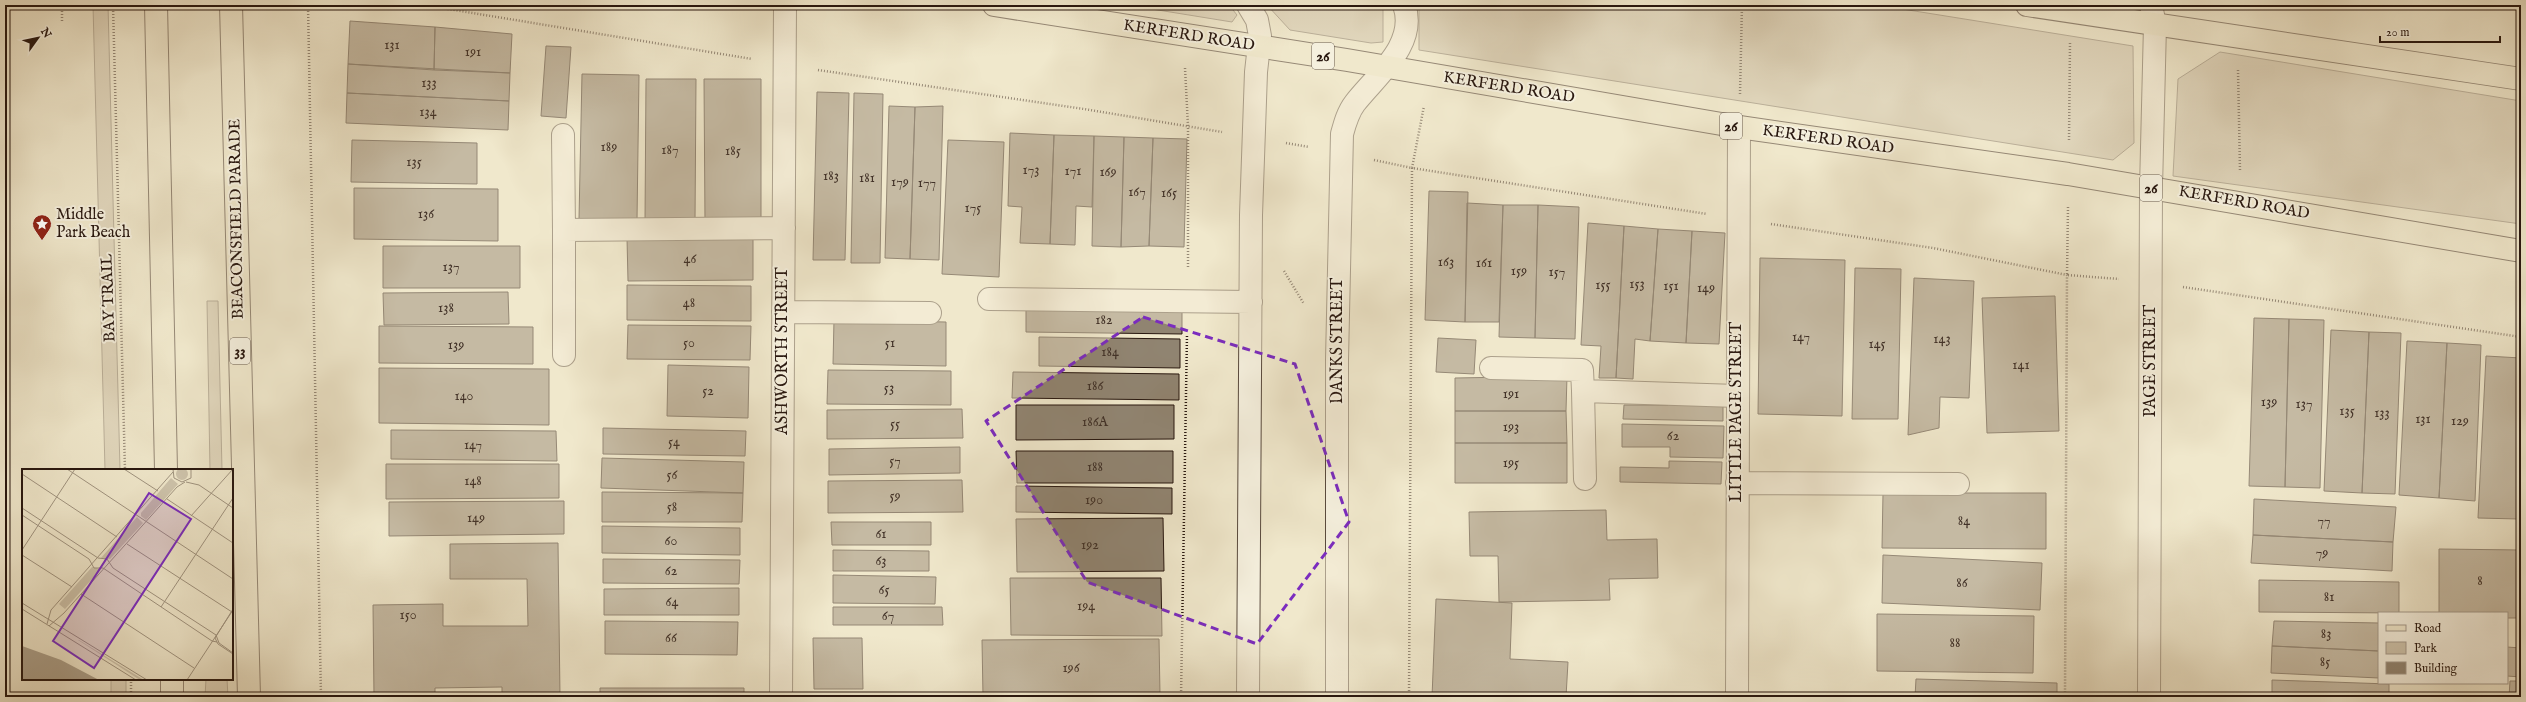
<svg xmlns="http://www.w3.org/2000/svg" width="2526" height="702" viewBox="0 0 2526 702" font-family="'IM FELL English',serif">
	<rect width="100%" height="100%" fill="#f0e8cc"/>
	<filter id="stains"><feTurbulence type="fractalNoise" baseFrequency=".005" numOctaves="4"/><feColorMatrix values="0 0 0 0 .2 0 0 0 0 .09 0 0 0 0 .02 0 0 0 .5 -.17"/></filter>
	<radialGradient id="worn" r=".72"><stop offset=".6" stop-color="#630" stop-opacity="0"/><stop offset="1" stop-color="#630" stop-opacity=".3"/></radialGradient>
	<path fill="#cec4ac" stroke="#7b6e5e" d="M93 5H108L120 470H105Z
		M1127 5H1229L1237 15 1232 22Z
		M1267 5H1383V42L1371 43 1290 30Z
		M1419 5H1877L2133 46 2134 143 2113 160 1419 50Z
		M2220 52 2521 101V224L2173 176 2178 79Z
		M207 301H218L222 470H210Z
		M111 679H126V697H111Z
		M206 679H227L228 697H205Z"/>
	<path fill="#908471" stroke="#28170f" d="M350 21 435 27 434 70 348 64Z
		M435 27 512 34 510 73 434 70Z
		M546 46 571 47 566 118 541 116Z
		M348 64 510 73 509 101 347 93Z
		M582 74 639 75 637 220 579 219Z
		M646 79H696L695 221H645Z
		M704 79H761V223H705Z
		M817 92 849 93 845 260H813Z
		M347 93 509 101 508 130 346 123Z
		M854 93 883 94 880 263H851Z
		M889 106 915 107 910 259 885 258Z
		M943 106 939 260 910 259 915 107Z
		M1010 133 1054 135 1050 244 1020 243 1022 207 1008 206Z
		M1054 135 1094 136 1092 207 1076 206 1075 245 1050 244Z
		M1094 136 1124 137 1121 247 1092 246Z
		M1124 137 1153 138 1149 246 1121 247Z
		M1153 138 1187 139 1184 247 1149 246Z
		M352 140 477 143V184L351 182Z
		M948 140 1004 142 999 277 942 274Z
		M354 188 498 189V241L354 239Z
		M1429 191 1468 192 1465 322 1425 320Z
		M1467 203 1503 205 1499 322H1465Z
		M1503 205H1538L1535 338 1499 337Z
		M1538 205 1579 207 1575 339 1535 338Z
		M1588 223 1624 226 1616 378H1599L1601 346 1581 345Z
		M1624 226 1658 229 1650 341 1635 339 1633 379 1616 378Z
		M1658 229 1692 231 1686 343 1650 341Z
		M1692 231 1725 233 1719 344 1686 343Z
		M753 237V280L628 281 627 238Z
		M383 246H520V288H383Z
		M1760 258 1845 260 1842 416 1758 414Z
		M1855 268 1901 269 1898 419H1852Z
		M1914 278 1974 281 1969 398 1940 397 1939 428 1908 435Z
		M627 285 751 286V321L627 320Z
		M508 292 509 324 384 325 383 293Z
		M2055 296 2059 431 1987 433 1982 298Z
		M1026 307 1182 308V334L1026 332Z
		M2254 318 2289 319 2285 487 2249 486Z
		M2289 319 2324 320 2320 488 2285 487Z
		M834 320 946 322V366L833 364Z
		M628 325 751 326 750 360 627 359Z
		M379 326 533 327V364L379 363Z
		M2331 330 2369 332 2362 493 2324 491Z
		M2369 332 2401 333 2395 494 2362 493Z
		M1039 337 1180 339V368L1039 366Z
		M1438 338 1476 340 1474 374 1436 372Z
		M2407 341 2447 343 2439 498 2399 495Z
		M2447 343 2481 345 2475 501 2439 498Z
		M2486 356 2521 358 2519 519 2478 518Z
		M668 365 749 367 748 418 667 416Z
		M379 368 549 369V425L379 423Z
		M828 370 951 371V405L827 404Z
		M1013 372 1179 374V400L1012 398Z
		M1567 376 1566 411H1455V378Z
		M1668 395 1723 396V421L1623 419 1624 405H1668Z
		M1016 405H1174V439L1016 440Z
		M962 409 963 438 827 439V410Z
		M1455 411H1566L1567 443H1455Z
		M1622 424 1724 426 1723 458 1670 457V447H1622Z
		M603 428 746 431 745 456 603 454Z
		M391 430 556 431 557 461 391 459Z
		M1455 443H1567V483H1455Z
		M960 447V473L829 475V449Z
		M1016 451H1173V483H1017Z
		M602 458 744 462 743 493 601 488Z
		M1669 461 1722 462 1721 484 1620 482V467L1669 468Z
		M386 464H559V498L386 499Z
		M962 480 963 512 828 513V481Z
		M2521 481V520L2519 519Z
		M1016 486 1172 488V514L1016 512Z
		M602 492 743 493 742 522H602Z
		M1883 493H2046V549L1882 548Z
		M2254 499 2396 507 2393 542 2253 535Z
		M564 501V534L389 536V502Z
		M1606 510 1607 540 1657 539 1658 578 1609 579 1610 600 1499 602 1498 556H1470L1469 512Z
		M1163 518 1164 571 1017 572 1016 519Z
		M831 522H931V545H832Z
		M602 526 740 528V555L602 553Z
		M2253 535 2393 542 2392 571 2251 563Z
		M558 543 560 697H502V687L435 688V697H374L373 605 443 604V626H528L527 579H450V544Z
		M2439 549 2521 550V618H2507V613H2439Z
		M833 550 929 551V571H833Z
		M1883 555 2042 563 2040 610 1882 603Z
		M603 559 740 560 739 584 603 583Z
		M833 575 936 577 935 604 833 603Z
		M1010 578H1161L1162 636 1011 635Z
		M2259 580 2399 582V613L2259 612Z
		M739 588V615H604V589Z
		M1436 599 1512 603 1510 659 1568 662 1566 697H1432Z
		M833 607H942L943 625H833Z
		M1877 614 2034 616 2033 673 1877 671Z
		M605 621 738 622 737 655 605 654Z
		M2274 621 2379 623V651L2272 646Z
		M813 638H862L863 689H814Z
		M1159 639 1160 695 983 696 982 640Z
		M2272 646 2379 651V678L2271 673Z
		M2507 647 2521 648V677L2507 676Z
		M1916 679 2057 683V697H1915Z
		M2272 680 2389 684V697H2272Z
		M2510 681H2521V697H2509Z
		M600 688H744V697H600Z"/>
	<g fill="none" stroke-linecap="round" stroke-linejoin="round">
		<defs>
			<path id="minor" d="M563 135 564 230
				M989 299 1251 302
				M783 312 930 313
				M564 355V230L784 228
				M1491 368 1582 370 1583 391 1737 396
				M1583 391 1585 479
				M1737 483 1958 484
				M781 697 785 5
				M1248 697 1251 215 1256 72 1260 36 1257 20 1248 5
				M1337 697V360L1342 134C1345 123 1348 112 1355 103 1376 76 1418 44 1404 5
				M1737 697 1739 127
				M2149 697 2151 188 2155 25 2151 5"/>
			<path id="major" d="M156 5 166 470
				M231 5 249 697
				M994 5 1347 60 1739 127 2068 174 2521 251
				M2027 5 2521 79
				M172 679V697"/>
		</defs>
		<use href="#minor" stroke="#5a4b3e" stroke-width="24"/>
		<use href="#major" stroke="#28170f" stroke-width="24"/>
		<path stroke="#28170f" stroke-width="2.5" stroke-dasharray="1 2" stroke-linecap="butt" d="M62 5V22
			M113 5 125 470
			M308 5 321 697
			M424 5 752 59
			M1185 68 1188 126V269
			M818 70 1084 109 1222 132
			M2238 70 2240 171
			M1740 94 1742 5
			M2069 140 2070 43
			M1286 143 1309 147
			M1374 160 1412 168 1424 106
			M2068 207 2067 275 2119 279
			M1771 224 1933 248 2067 275 2065 697
			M1284 271 1304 304
			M2183 287 2521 337
			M131 679V697
			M1181 697 1187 334
			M1409 697 1412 168 1707 214"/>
		<use href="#minor" stroke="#f5f0de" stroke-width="22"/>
		<use href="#major" stroke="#f0e8cc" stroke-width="22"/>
	</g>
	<path d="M0 0H2526V702H0ZM1143 317 1295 364 1349 522 1257 644 1087 582 986 421Z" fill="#f0e8cc" fill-opacity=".55" fill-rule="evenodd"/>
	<path fill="none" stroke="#7b2cbf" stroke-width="3" stroke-dasharray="8 5" stroke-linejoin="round" d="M1143 317 1295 364 1349 522 1257 644 1087 582 986 421Z"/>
	<defs>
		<symbol id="sight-pin" viewBox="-11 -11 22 30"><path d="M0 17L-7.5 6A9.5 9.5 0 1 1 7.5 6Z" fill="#8f2418" stroke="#f5f0de"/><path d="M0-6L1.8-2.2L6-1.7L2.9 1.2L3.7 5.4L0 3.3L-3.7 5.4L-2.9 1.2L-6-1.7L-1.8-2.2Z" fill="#fff"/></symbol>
	</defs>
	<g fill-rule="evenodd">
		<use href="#sight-pin" x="31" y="213" width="22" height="30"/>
	</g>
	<g text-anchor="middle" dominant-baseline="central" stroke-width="4" stroke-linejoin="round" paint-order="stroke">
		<g font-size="14" fill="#423228">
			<text x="392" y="45">131</text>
			<text x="473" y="52">191</text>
			<text x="429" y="83">133</text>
			<text x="428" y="112">134</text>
			<text x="609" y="147">189</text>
			<text x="670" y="150">187</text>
			<text x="733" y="151">185</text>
			<text x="414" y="162">135</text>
			<text x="1031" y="170">173</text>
			<text x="1073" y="171">171</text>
			<text x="1108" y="172">169</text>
			<text x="831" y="176">183</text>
			<text x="867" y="178">181</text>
			<text x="900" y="182">179</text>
			<text x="927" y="183">177</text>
			<text x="1137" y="192">167</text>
			<text x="1169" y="193">165</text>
			<text x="973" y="208">175</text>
			<text x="426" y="214">136</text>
			<text x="690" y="259">46</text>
			<text x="1446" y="262">163</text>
			<text x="1484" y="263">161</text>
			<text x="451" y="267">137</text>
			<text x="1519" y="271">159</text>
			<text x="1557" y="272">157</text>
			<text x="1637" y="284">153</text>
			<text x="1603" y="285">155</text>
			<text x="1671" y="286">151</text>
			<text x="1706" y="288">149</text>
			<text x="689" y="303">48</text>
			<text x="446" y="308">138</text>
			<text x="1104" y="320">182</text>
			<text x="1801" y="337">147</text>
			<text x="1942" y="339">143</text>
			<text x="689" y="343">50</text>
			<text x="890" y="343">51</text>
			<text x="1877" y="344">145</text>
			<text x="456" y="345">139</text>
			<text x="1110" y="352">184</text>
			<text x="2021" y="365">141</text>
			<text x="1095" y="386">186</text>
			<text x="889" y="388">53</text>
			<text x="708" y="391">52</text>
			<text x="1511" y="394">191</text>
			<text x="464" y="396">140</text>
			<text x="2269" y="402">139</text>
			<text x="2304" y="404">137</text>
			<text x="2347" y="411">135</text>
			<text x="2382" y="413">133</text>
			<text x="2423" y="419">131</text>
			<text x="2460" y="421">129</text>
			<text x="1095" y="422">186A</text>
			<text x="895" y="424">55</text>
			<text x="1511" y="427">193</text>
			<text x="1673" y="436">62</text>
			<text x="674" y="442">54</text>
			<text x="473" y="445">147</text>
			<text x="895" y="461">57</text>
			<text x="1511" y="463">195</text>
			<text x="1095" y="467">188</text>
			<text x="672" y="475">56</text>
			<text x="473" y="481">148</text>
			<text x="895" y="496">59</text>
			<text x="1094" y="500">190</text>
			<text x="672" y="507">58</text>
			<text x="476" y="518">149</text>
			<text x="1964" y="521">84</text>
			<text x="2324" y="521">77</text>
			<text x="881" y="534">61</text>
			<text x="671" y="541">60</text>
			<text x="1090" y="545">192</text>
			<text x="2322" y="553">79</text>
			<text x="881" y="561">63</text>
			<text x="671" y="571">62</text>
			<text x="2480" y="581">8</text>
			<text x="1962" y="583">86</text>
			<text x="884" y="590">65</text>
			<text x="2329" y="597">81</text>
			<text x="672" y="602">64</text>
			<text x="1086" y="606">194</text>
			<text x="408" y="615">150</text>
			<text x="888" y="616">67</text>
			<text x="2326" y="634">83</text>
			<text x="671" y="638">66</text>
			<text x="1955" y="643">88</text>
			<text x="2325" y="662">85</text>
			<text x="1071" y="668">196</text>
		</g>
		<g fill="#f5f0de" stroke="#66584d" stroke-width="1">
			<rect x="1312" y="43" width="22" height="26" rx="3"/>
			<rect x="1720" y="113" width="22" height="26" rx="3"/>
			<rect x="2140" y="175" width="22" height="26" rx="3"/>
			<rect x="230" y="338" width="20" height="26" rx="3"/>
		</g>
		<g font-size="15" font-weight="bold" fill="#28170f">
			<text x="1323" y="56">26</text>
			<text x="1731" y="126">26</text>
			<text x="2151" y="188">26</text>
			<text x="240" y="351">33</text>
		</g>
		<g font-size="16" fill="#28170f" stroke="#f5f0de">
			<text transform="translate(1189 36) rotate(9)">KERFERD ROAD</text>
			<text transform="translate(1509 88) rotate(9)">KERFERD ROAD</text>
			<text transform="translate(1828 140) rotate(8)">KERFERD ROAD</text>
			<text transform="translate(2244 203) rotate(10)">KERFERD ROAD</text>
			<text transform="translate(237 219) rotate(-91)">BEACONSFIELD PARADE</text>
			<text transform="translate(109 298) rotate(-92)">BAY TRAIL</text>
			<text transform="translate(1338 341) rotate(-90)">DANKS STREET</text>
			<text transform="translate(783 351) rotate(-90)">ASHWORTH STREET</text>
			<text transform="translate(2151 361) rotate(-90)">PAGE STREET</text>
			<text transform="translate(1737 412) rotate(-90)">LITTLE PAGE STREET</text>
		</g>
		<g font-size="16" fill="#28170f" stroke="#f5f0de" text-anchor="start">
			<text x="56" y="215">Middle<tspan x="56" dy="18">Park Beach</tspan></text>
		</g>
	</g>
	<g transform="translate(22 469)">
		<rect width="211" height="211" fill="#f0e8cc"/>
		<path d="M154 5a6 6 0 1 1 12 0a6 6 0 1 1-12 0ZM149 9 156 15 124 51 119 47V44ZM115 48 121 54 88 90 79 89ZM70 98 79 100 43 140 37 135ZM56 171H57L122 211H118Z" fill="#cec4ac"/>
		<path d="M0 177 39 191 77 211H0Z" fill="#aca18c"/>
		<path fill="none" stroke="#a09480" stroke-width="1" d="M45 0 211 110M102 0 136 22M151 0 152 9 160 13 169 9V0M0 5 95 68M164 13 177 16 211 39M145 30 211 74M0 39 76 89 85 90 91 99 194 166 197 174 211 184M0 46 67 90 72 99H81L190 172 195 173M169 47 211 0M105 75 210 143M0 81 53 0M0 86 50 118M59 125 172 199M0 134 125 211M139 138 211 29M0 140 114 211M211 140 193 169 196 175 211 185M25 155 29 141 151 3M27 157 42 144 155 18 163 13M165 211 211 141"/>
		<path fill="#7b2cbf" fill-opacity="0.15" stroke="#7b2cbf" stroke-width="2" d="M127 24 169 50 72 199 31 172Z"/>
		<rect width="211" height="211" fill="none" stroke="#28170f" stroke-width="2"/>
	</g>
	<rect width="2526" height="702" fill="none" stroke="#f0e8cc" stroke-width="20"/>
	<rect x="6" y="6" width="2514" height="690" fill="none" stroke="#28170f" stroke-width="2"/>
	<rect x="10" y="10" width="2506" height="682" fill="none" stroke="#28170f"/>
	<rect x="2378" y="612" width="130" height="72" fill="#f5f0de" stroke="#a3998b"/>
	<rect x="2386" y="625" width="20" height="6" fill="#f0e8cc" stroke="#a3998b"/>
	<text x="2414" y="632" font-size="12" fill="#28170f">Road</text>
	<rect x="2386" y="642" width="20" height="12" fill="#cec4ac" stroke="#a3998b"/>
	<text x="2414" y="652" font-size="12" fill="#28170f">Park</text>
	<rect x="2386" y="662" width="20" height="12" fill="#908471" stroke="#a3998b"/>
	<text x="2414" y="672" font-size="12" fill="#28170f">Building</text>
	<g transform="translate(38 38) rotate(57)" stroke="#f5f0de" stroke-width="3" paint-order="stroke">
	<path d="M0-3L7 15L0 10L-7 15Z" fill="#28170f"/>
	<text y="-6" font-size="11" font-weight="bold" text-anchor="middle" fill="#28170f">N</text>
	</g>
	<path d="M2380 36v6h120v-6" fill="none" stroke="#28170f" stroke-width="2"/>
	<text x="2386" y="36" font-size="12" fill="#28170f" stroke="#f5f0de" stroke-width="3" paint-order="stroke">20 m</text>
	<rect width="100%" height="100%" filter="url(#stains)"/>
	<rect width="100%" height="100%" fill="url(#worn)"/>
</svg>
